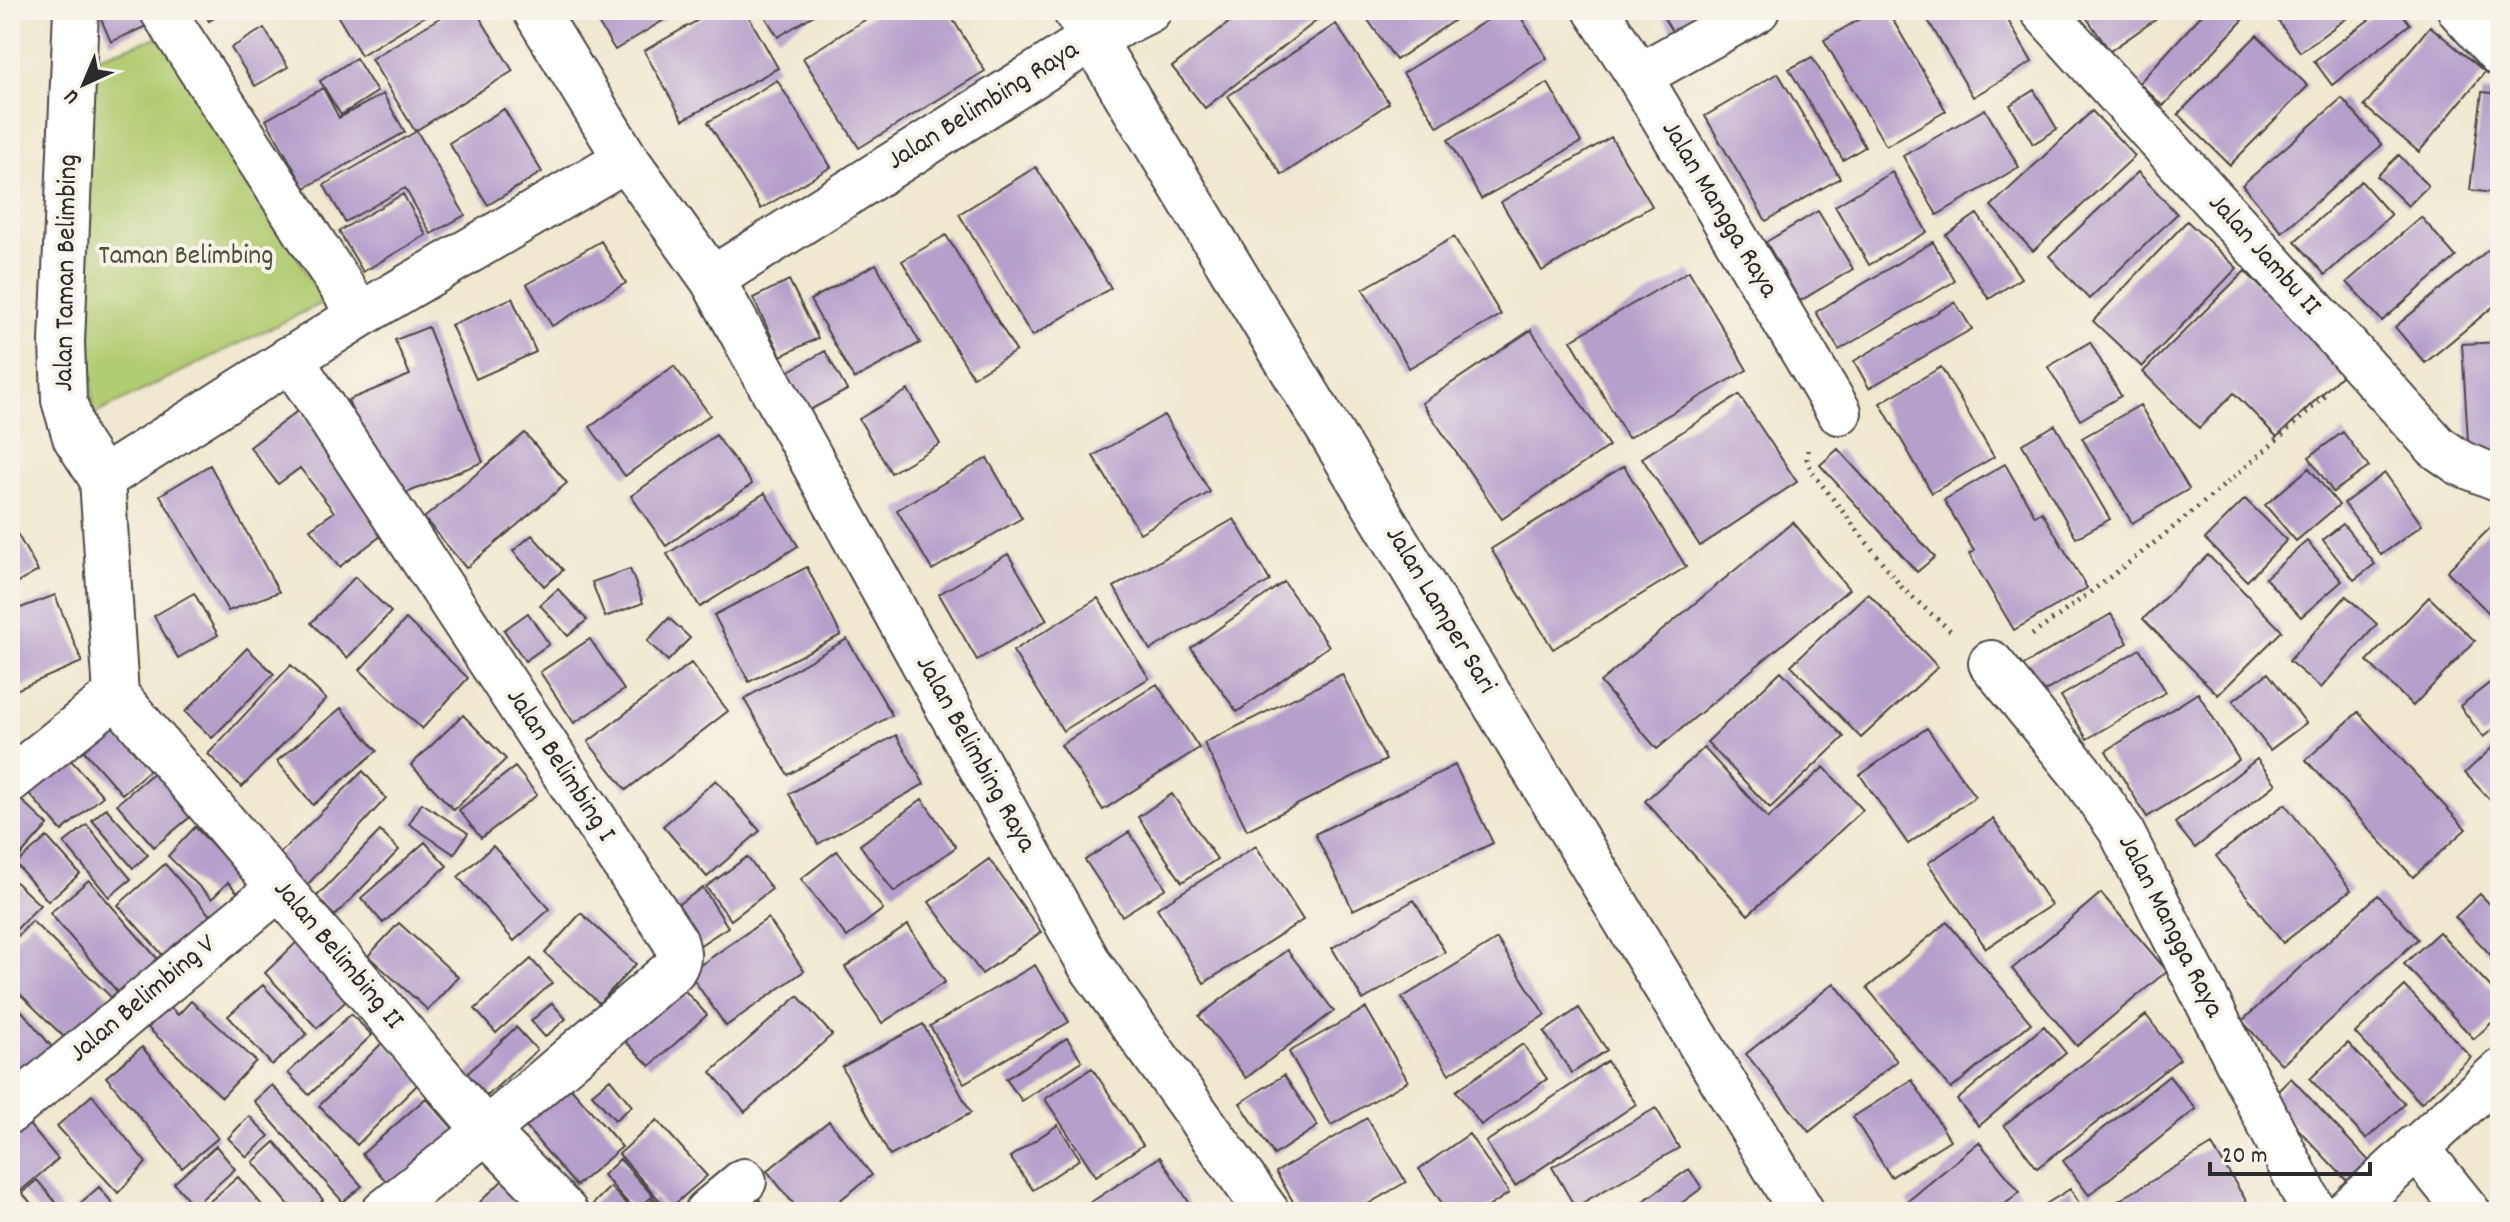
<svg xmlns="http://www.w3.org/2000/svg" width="2510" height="1222" viewBox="0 0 2510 1222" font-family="Dekko,sans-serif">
	<rect width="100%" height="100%" fill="#f7f3e8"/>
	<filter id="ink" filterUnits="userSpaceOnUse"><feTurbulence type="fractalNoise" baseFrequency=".0125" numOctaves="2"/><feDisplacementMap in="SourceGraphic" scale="16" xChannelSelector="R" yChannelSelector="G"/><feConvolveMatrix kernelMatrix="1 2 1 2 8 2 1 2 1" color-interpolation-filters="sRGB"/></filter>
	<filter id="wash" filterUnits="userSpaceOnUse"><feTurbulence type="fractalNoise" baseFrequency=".006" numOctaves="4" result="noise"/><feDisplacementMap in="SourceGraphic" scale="32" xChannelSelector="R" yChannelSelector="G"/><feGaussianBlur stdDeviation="1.8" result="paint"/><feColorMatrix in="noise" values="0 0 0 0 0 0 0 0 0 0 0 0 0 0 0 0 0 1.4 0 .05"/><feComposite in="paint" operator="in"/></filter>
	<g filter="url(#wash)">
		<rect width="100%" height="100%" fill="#f0e8cf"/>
		<path fill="#b2cc72" stroke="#6e7c4e" stroke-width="2" d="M167 34 324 302 93 415 86 211 94 58Z"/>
		<g id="blocks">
			<path fill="#b59fcb" d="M97 10H145L151 24 111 42Z
				M203 10H227L209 21Z
				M334 10H435L361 55Z
				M453 10H475L513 71 415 131 371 59Z
				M590 10H680L615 50Z
				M716 10H745L778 68 683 120 644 51Z
				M761 10H822L778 37Z
				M881 10H947L985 71 859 148 803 58Z
				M1245 10H1314L1320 18 1205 108 1172 67Z
				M1361 10H1469L1396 60Z
				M1503 10H1516L1547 58 1438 127 1403 73Z
				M1659 10H1733L1679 43Z
				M1875 10H1887L1946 111 1886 146 1824 40Z
				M1922 10H2002L2032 62 1973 97Z
				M2081 10H2169L2110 51Z
				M2206 10H2231L2243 20 2163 106 2139 83Z
				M2274 10H2358L2300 52 2272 12Z
				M2382 10H2399L2410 24 2332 85 2314 61Z
				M1336 24 1389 103 1282 175 1228 96Z
				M2430 26 2485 72 2419 152 2364 106Z
				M264 28 288 67 255 86 231 48Z
				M2257 35 2308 86 2230 165 2178 114Z
				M1812 57 1865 147 1843 160 1789 69Z
				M356 58 377 92 341 115 320 81Z
				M1778 73 1840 178 1766 221 1705 116Z
				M777 80 831 167 761 209 708 122Z
				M1548 83 1581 142 1481 199 1448 140Z
				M323 88 339 118 383 94 405 132 305 188 266 120Z
				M2034 90 2057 129 2033 144 2010 105Z
				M2482 92 2500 94V194L2470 190Z
				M2342 98 2382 145 2282 232 2242 185Z
				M504 109 542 172 488 205 449 143Z
				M1985 109 2019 167 1937 215 1903 156Z
				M2092 111 2135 156 2033 251 1991 206Z
				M417 131 465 215 431 234 405 188 345 222 324 185Z
				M1611 137 1652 206 1542 271 1501 202Z
				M2399 155 2428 186 2408 206 2377 176Z
				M1036 167 1111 288 1032 336 959 214Z
				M1892 172 1927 232 1869 265 1835 206Z
				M2138 172 2177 214 2089 299 2049 256Z
				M2361 181 2391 215 2325 275 2295 241Z
				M403 194 426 235 363 272 339 231Z
				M1818 211 1853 269 1800 301 1766 242Z
				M1977 214 2021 278 1989 299 1946 235Z
				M2421 217 2456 257 2382 321 2347 282Z
				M2187 221 2237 268 2142 367 2093 321Z
				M946 235 1016 351 973 377 902 261Z
				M1454 237 1501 315 1409 368 1363 289Z
				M601 241 626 283 552 326 527 284Z
				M1933 242 1955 281 1839 350 1816 312Z
				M2493 246 2500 255V301L2425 363 2395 327Z
				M876 264 920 343 854 379 810 300Z
				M1689 271 1747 370 1628 438 1571 340Z
				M2245 271 2344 373 2277 437 2234 393 2199 428 2143 372Z
				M789 280 818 338 781 356 753 298Z
				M10 282H15L16 340H10Z
				M512 298 536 352 476 379 451 325Z
				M1955 302 1972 329 1869 388 1854 361Z
				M428 327 483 462 389 500 348 400 410 375 395 340Z
				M1531 330 1609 446 1502 519 1422 403Z
				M2090 342 2121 396 2080 420 2048 367Z
				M2500 342V454L2469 456 2462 344Z
				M825 351 847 390 808 411 786 373Z
				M674 366 710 415 625 476 590 427Z
				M1941 367 1994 457 1932 493 1880 403Z
				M908 390 940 444 891 473 859 419Z
				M1739 395 1797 482 1700 546 1642 458Z
				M2140 405 2189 489 2132 523 2082 438Z
				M299 410 389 530 339 567 310 529 334 512 300 468 278 484 250 447Z
				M1164 415 1210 492 1140 533 1093 456Z
				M2055 425 2110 519 2076 538 2022 444Z
				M2343 432 2369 467 2333 492 2309 457Z
				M525 433 567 483 466 568 424 518Z
				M716 435 752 484 666 546 631 496Z
				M1838 449 1935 557 1917 572 1820 465Z
				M987 458 1022 518 932 570 897 510Z
				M2005 464 2035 516 2042 512 2087 588 2014 630 1969 554 1974 551 1944 500Z
				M210 465 279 592 228 611 160 495Z
				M1624 466 1686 567 1553 649 1491 549Z
				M2309 468 2339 505 2296 541 2265 505Z
				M2385 473 2422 525 2381 555 2344 503Z
				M765 493 798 546 700 607 667 554Z
				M2245 499 2287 540 2247 581 2205 539Z
				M1234 519 1270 581 1150 650 1114 587Z
				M10 521 38 571 10 587Z
				M1793 522 1849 589 1657 749 1600 682Z
				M2496 522 2500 526V624L2447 571Z
				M2343 524 2375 564 2354 580 2323 540Z
				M532 535 563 570 544 586 513 551Z
				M2307 541 2342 581 2301 617 2265 578Z
				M1008 554 1047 620 977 660 939 594Z
				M2208 555 2282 631 2218 695 2143 619Z
				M807 567 841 635 749 682 714 615Z
				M630 569 643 603 605 617 592 582Z
				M355 577 391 612 347 658 311 623Z
				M1284 582 1329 646 1237 712 1191 648Z
				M558 589 587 620 568 636 540 605Z
				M194 593 218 635 178 658 154 616Z
				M1868 593 1938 667 1861 738 1791 665Z
				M55 595 82 662 16 690 10 676V612Z
				M2346 596 2377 624 2321 688 2289 661Z
				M2429 597 2475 641 2413 706 2367 661Z
				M1098 598 1149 678 1063 731 1013 651Z
				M528 613 549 644 525 661 504 630Z
				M2111 614 2128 643 2038 695 2022 666Z
				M669 618 690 638 668 661 647 641Z
				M406 619 468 678 422 729 360 670Z
				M590 639 624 690 574 723 540 672Z
				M847 639 892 715 788 775 744 699Z
				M247 648 274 674 212 738 185 712Z
				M2140 649 2166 692 2087 739 2061 696Z
				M691 663 728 711 626 790 588 742Z
				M291 665 326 699 242 787 208 754Z
				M1781 671 1844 737 1770 808 1707 742Z
				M2268 673 2306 723 2270 750 2233 701Z
				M1342 674 1386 760 1247 830 1204 743Z
				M2491 682 2500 694V724L2483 737 2460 706Z
				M1157 684 1199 748 1103 810 1061 745Z
				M2198 693 2239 760 2147 817 2106 751Z
				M341 708 377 751 313 805 277 761Z
				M2358 712 2466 829 2413 877 2306 760Z
				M463 715 506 759 454 810 411 765Z
				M106 717 152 768 122 794 77 743Z
				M1927 728 1975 797 1908 844 1860 775Z
				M896 735 924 784 818 844 789 794Z
				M2500 740V811L2465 773Z
				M59 747 103 796 62 831 19 782Z
				M1704 748 1768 818 1824 767 1863 810 1748 915 1645 801Z
				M2257 759 2276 784 2195 848 2175 823Z
				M1455 765 1493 843 1353 910 1315 834Z
				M515 767 537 795 481 838 459 810Z
				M159 768 196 812 154 847 117 804Z
				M363 771 386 798 301 892 270 863Z
				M716 780 760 831 707 877 663 826Z
				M1172 794 1217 859 1182 882 1138 817Z
				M19 798 48 825 13 864 10 861V807Z
				M922 799 956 847 894 892 860 845Z
				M422 803 468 833 454 854 409 824Z
				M2285 804 2351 890 2283 943 2216 856Z
				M106 808 148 855 133 868 92 820Z
				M1993 819 2051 905 1986 948 1928 863Z
				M87 825 131 879 109 897 64 843Z
				M195 827 257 890 244 900 228 882 212 899 168 856Z
				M380 831 399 850 335 916 316 897Z
				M1129 832 1166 888 1122 916 1085 860Z
				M47 837 80 874 48 901 16 864Z
				M425 842 447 866 383 923 361 898Z
				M493 846 550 909 514 941 458 877Z
				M1256 846 1303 920 1204 983 1157 908Z
				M837 851 883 909 847 937 801 879Z
				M747 857 772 889 731 920 706 887Z
				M989 859 1041 932 982 974 929 902Z
				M165 864 214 920 168 961 118 905Z
				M10 877 40 905 10 936Z
				M89 880 168 971 128 1004 50 913Z
				M703 888 728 927 694 949 669 910Z
				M2101 893 2167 971 2077 1046 2012 969Z
				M2480 894 2500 915V965L2455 917Z
				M2378 895 2418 939 2282 1065 2242 1021Z
				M1414 900 1445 952 1363 1000 1332 948Z
				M581 913 636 964 599 1003 545 953Z
				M768 918 804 971 726 1026 689 973Z
				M32 921 112 998 69 1042 10 984V944Z
				M1947 922 2031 1023 1951 1089 1867 988Z
				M399 923 458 977 428 1010 368 956Z
				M908 925 945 982 882 1023 845 967Z
				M2439 932 2500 997V1015L2474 1039 2404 964Z
				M304 935 357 991 317 1028 265 973Z
				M1497 939 1545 1015 1449 1074 1402 998Z
				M1287 950 1334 1011 1246 1078 1199 1016Z
				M531 959 552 983 496 1033 475 1009Z
				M1035 965 1069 1022 964 1083 930 1026Z
				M677 982 707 1015 650 1066 618 1034Z
				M1834 983 1897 1061 1809 1132 1746 1054Z
				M263 985 307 1034 272 1065 228 1016Z
				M2405 986 2471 1057 2421 1103 2355 1033Z
				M798 996 832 1035 745 1112 711 1072Z
				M191 1001 256 1061 222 1097 148 1028 169 1006 178 1015Z
				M552 1003 566 1019 545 1037 531 1021Z
				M1366 1008 1408 1081 1331 1125 1289 1052Z
				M1579 1008 1607 1050 1572 1073 1544 1032Z
				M22 1011 56 1052 10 1091V1022Z
				M351 1014 372 1035 309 1095 288 1073Z
				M2146 1015 2180 1059 2037 1168 2004 1125Z
				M923 1024 971 1113 890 1156 842 1067Z
				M2044 1026 2066 1053 1979 1126 1957 1100Z
				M516 1027 537 1050 487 1096 467 1074Z
				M1067 1038 1082 1061 1022 1101 1006 1079Z
				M384 1041 422 1080 357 1145 319 1106Z
				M2348 1043 2405 1104 2366 1139 2310 1079Z
				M1523 1044 1547 1079 1481 1125 1456 1091Z
				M142 1047 218 1138 182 1168 106 1077Z
				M1607 1061 1636 1104 1515 1186 1486 1142Z
				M1092 1068 1143 1145 1096 1176 1045 1099Z
				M559 1074 622 1147 576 1186 514 1113Z
				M1284 1075 1318 1126 1274 1155 1240 1103Z
				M2169 1076 2196 1109 2089 1195 2063 1161Z
				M2291 1078 2369 1161 2347 1181 2270 1099Z
				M610 1079 632 1106 615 1120 592 1094Z
				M1912 1080 1950 1140 1891 1177 1853 1117Z
				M272 1085 362 1186 343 1202 254 1101Z
				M92 1095 146 1163 118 1193 57 1126Z
				M426 1098 457 1133 393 1189 362 1154Z
				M1656 1108 1679 1148 1575 1207 1552 1167Z
				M21 1115 58 1159 10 1200V1125Z
				M249 1116 269 1136 247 1157 228 1138Z
				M1367 1118 1406 1182 1354 1212H1299L1276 1172Z
				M657 1120 707 1176 668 1210 619 1154Z
				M829 1121 872 1175 825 1212H800L767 1171Z
				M1058 1125 1080 1159 1033 1190 1010 1157Z
				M1469 1134 1509 1193 1481 1212H1448L1419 1169Z
				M275 1142 323 1200 310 1212H295L253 1162Z
				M1979 1142 2020 1192 1995 1212H1915L1907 1202Z
				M2212 1145 2253 1212H2118L2113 1204Z
				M216 1146 235 1169 194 1206 174 1183Z
				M1160 1157 1190 1204 1178 1212H1076Z
				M620 1159 653 1196 635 1211 603 1175Z
				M1689 1169 1702 1188 1669 1212 1631 1210Z
				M238 1177 268 1212H205L202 1208Z
				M505 1178 538 1212H490L480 1202Z
				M37 1180 64 1212H39L22 1193Z
				M99 1187 120 1212H70Z
				M610 1187 634 1212H599L592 1205Z
				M2070 1189 2085 1212H2033Z
				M755 1194 768 1212H729Z
				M654 1198 668 1212H640Z"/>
		</g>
	</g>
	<g filter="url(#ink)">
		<use href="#blocks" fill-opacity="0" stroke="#494744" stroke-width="2"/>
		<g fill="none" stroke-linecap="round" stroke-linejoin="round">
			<defs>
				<path id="minor" d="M76 10 62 342 64 400 75 437 102 479 116 695
					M162 10 360 315
					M535 10 626 159 712 279 1090 965 1267 1212
					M1075 10 1802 1212
					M1596 10 1639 76 1839 412
					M2042 10 2437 447 2460 463 2500 479
					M2460 10 2500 54
					M1639 76 1757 10
					M712 279 1093 38 1149 10
					M290 358 675 941C679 953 680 959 673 970L486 1131 384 1212
					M102 479 360 315 626 159
					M1991 663 2080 772 2120 829 2314 1212
					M116 695 486 1131 565 1212
					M10 780 116 695
					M10 1111 279 888
					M2416 1147 2468 1212
					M707 1212 744 1181
					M2347 1212 2500 1072"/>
			</defs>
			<use href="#minor" stroke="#494744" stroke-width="48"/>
			<path stroke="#494744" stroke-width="5" stroke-dasharray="2 6" stroke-linecap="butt" d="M1808 450 1807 459 1812 472 1903 589 1953 633
				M2032 635C2134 562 2232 482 2325 396"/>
			<use href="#minor" stroke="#fff" stroke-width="44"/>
		</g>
	</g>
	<g text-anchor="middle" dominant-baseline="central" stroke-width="8" stroke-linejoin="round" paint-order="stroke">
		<g font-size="28" fill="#2b2b2b" stroke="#f7f3e8">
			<text transform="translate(984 107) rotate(-32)">Jalan Belimbing Raya</text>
			<text transform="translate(1718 210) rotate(59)">Jalan Mangga Raya</text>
			<text transform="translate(2263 256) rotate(48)">Jalan Jambu II</text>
			<text transform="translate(68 273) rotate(-89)">Jalan Taman Belimbing</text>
			<text transform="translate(1439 611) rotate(59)">Jalan Lamper Sari</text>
			<text transform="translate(974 755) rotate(61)">Jalan Belimbing Raya</text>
			<text transform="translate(559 766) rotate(57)">Jalan Belimbing I</text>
			<text transform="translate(2169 927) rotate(63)">Jalan Mangga Raya</text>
			<text transform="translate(337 956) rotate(50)">Jalan Belimbing II</text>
			<text transform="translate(144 1000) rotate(-40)">Jalan Belimbing V</text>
		</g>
		<g font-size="28" fill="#4d533d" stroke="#f7f3e8">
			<text x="186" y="258">Taman Belimbing</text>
		</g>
	</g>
	<rect width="2510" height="1222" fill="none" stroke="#f7f3e8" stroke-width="40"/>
	<g transform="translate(84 84) rotate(224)" stroke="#f7f3e8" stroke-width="6" paint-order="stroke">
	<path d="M0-6L14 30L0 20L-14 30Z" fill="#2b2b2b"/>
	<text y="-12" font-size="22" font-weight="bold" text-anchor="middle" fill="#2b2b2b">U</text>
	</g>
	<path d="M2210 1162v12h160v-12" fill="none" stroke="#2b2b2b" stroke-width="4"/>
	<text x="2222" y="1162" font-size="24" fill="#2b2b2b" stroke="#f7f3e8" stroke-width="6" paint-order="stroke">20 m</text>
</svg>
